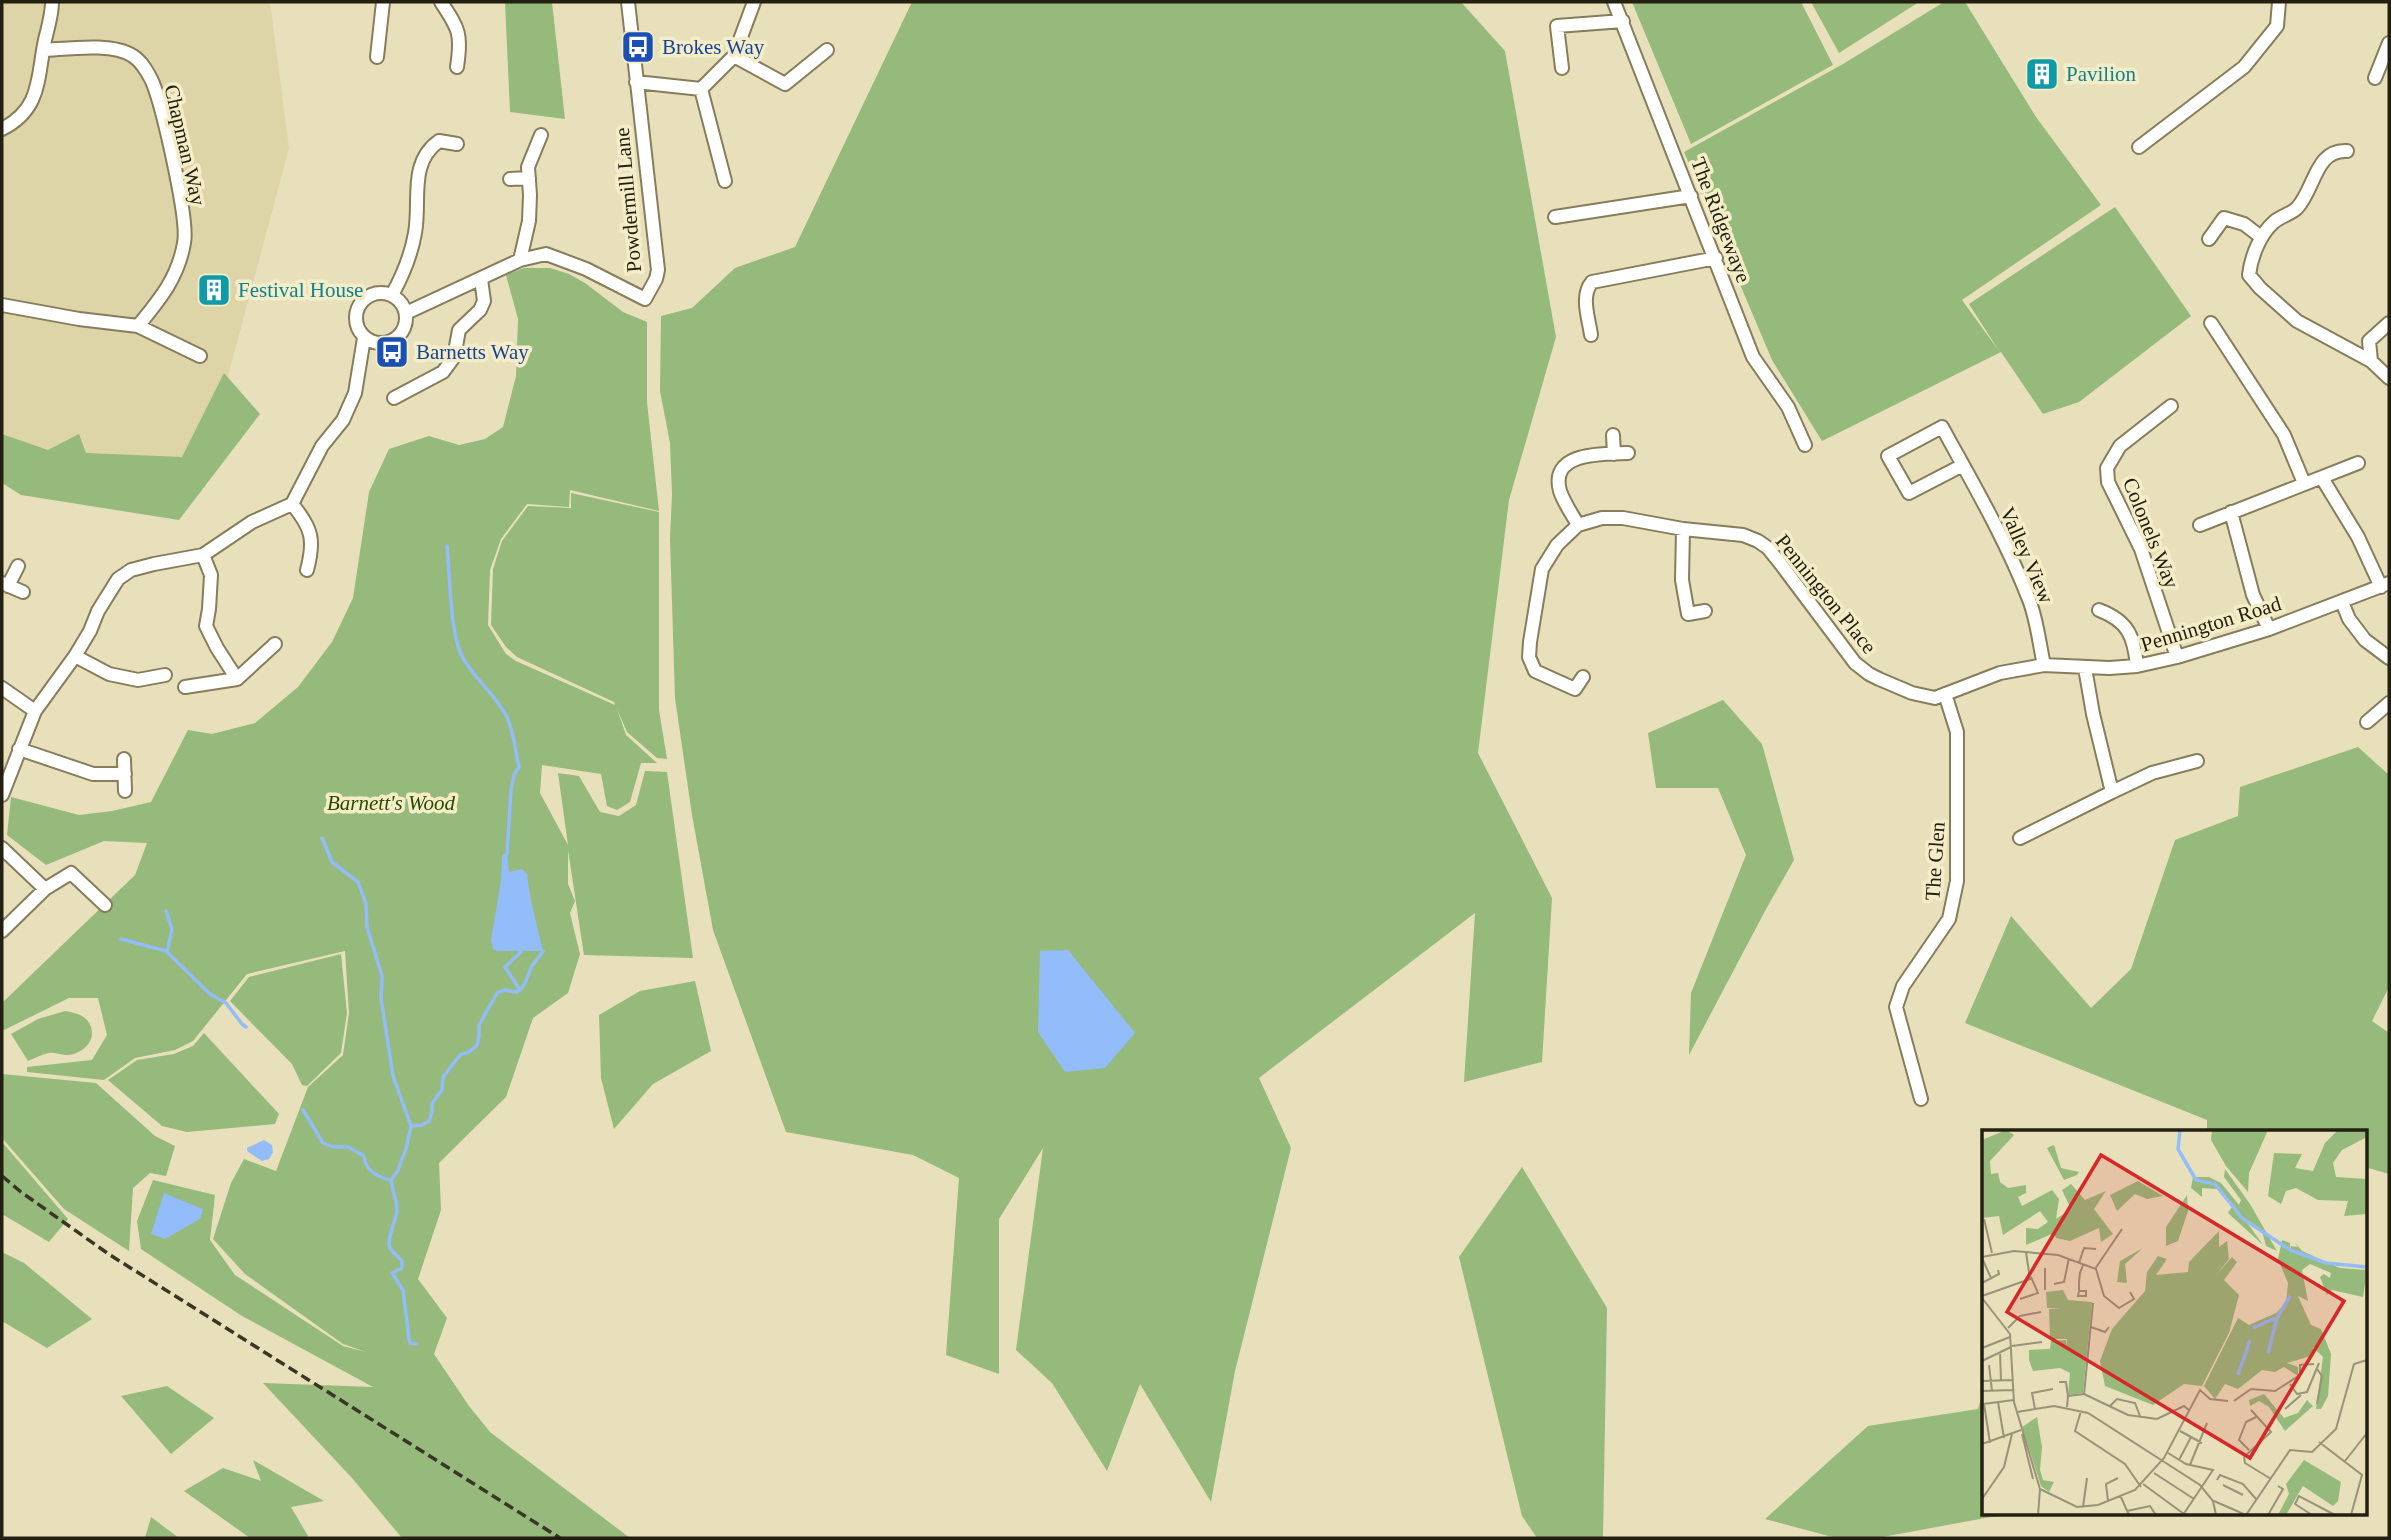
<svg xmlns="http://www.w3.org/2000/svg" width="2391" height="1540" viewBox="0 0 2391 1540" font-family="'Times New Roman',serif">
	<rect width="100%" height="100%" fill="#e7e0ba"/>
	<path fill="#ddd4a8" d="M2 2H270L289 148 197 492 2 463Z"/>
	<path fill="#95ba7b" d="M505 2H552L565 119 510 112Z
		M912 2H1461L1505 51 1556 337 1509 500 1478 753 1552 898 1542 1062 1464 1082 1475 913 1259 1078 1291 1148 1235 1371 1211 1502 1140 1384 1107 1471 1052 1383 1016 1350 1043 1148 999 1219V1374L946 1355 959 1178 913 1155 786 1132 713 930 692 815 675 698 670 539 672 494 670 443 660 391 661 316 692 308 735 268 795 247Z
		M1632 2H1801L1833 65 1691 144Z
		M1811 2H1919L1839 53Z
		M1944 2H1965L2036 117 2101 205 1962 300 1999 351 1969 304 2115 207 2191 316 2079 402 2043 414 2001 352 1822 441 1772 360 1684 152 1843 64Z
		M524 268H550L569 274 585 283 623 312 647 322V402L659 511 570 490 569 507 527 504 501 539 490 570 488 625 506 654 516 661 615 705 614 702 517 657 506 647 491 625 493 569 502 541 528 506 571 508V493L659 512V710L667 759 657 758 627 732 617 709 626 735 657 763H641L630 802 617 810 607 806 601 774 542 765 540 793 568 845 558 773 579 776 600 812 619 816 636 805 645 771 667 772 693 958 584 955 568 850V884L575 901 570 913 580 954 568 993 533 1018 506 1097 439 1163 441 1210 418 1279 447 1318 434 1354 469 1406 490 1432 630 1538H402L352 1478 263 1383 373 1387 242 1316 141 1249 137 1221 153 1180 215 1195 210 1240 235 1275 343 1346 366 1352 343 1344 245 1274 213 1239 231 1183 244 1159 276 1171 308 1087 343 1055 349 1013 345 951 247 974 193 1041 175 1050 135 1058 104 1080 27 1072V1067L92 1060 107 1035 98 998H69L2 1031V1003L135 875 147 843 104 841 46 865 7 835 11 797 79 815 112 811 151 802 188 730 212 734 255 723 298 687 332 642 353 598 369 492 389 449 429 436 459 445 485 439 503 427 516 376 518 319 506 275Z
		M224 373 260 414 179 520 21 495 2 483V434L48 450 79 434 86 453 182 457Z
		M1723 700 1762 744 1794 860 1765 911 1689 1055 1691 993 1746 855 1718 788H1656L1648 733Z
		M2358 747 2389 775V987L2372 1021 2389 1033V1174L2365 1167V1132H2207V1120L1965 1023 2011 916 2091 1008 2131 969 2175 840 2238 816 2240 787Z
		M341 954 347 1013 341 1053 307 1086 302 1085 292 1064 230 1001 249 977Z
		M695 981 711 1051 653 1084 614 1129 601 1078 599 1015 640 991Z
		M65 1011C76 1013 87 1015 91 1027 96 1043 80 1055 66 1055 60 1055 54 1052 49 1053 43 1054 35 1058 28 1061L11 1034 38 1019Z
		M204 1033 279 1114 275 1124 187 1132 162 1126 108 1080 137 1060 174 1054 193 1046Z
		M2 1074 96 1083 155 1136 175 1146 166 1176 150 1173 133 1188 129 1251 64 1209 2 1138Z
		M2 1142 68 1219 49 1242 2 1214Z
		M1522 1167 1607 1308 1603 1538H1537L1522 1516 1459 1257Z
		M2 1252 24 1263 92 1319 47 1348 2 1321Z
		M167 1386 214 1418 171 1454 121 1396Z
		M1983 1391V1514H2007L1877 1538H1836L1765 1519 1868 1426 1978 1409Z
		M253 1460 324 1501 291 1507 308 1536 306 1538H250L184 1491 223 1468 261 1481Z
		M151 1517 179 1538H145Z"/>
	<path fill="#93bcfa" d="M507 854 509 872 522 869 527 874 531 901 543 951H497L493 949 491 940 501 881 502 856 503 854Z
		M1068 950 1135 1033 1105 1068 1065 1072 1038 1032 1040 951Z
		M264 1140 272 1145 273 1152 269 1159 262 1161 247 1151V1148Z
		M164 1193 203 1209 200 1219 165 1239 151 1234Z"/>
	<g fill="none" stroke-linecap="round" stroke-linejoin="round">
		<path stroke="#93bcfa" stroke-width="3.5" d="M447 546C450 574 450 631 461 654 472 677 494 693 506 715 514 731 515 750 519 767L514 775 511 789 507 854
			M322 838 332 862 358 882 366 904 367 927 382 976 381 998 393 1076 411 1126 406 1149 398 1170 391 1180C392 1190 397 1200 397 1209 397 1220 386 1238 390 1248 393 1253 398 1256 402 1261V1268L392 1273 403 1290 409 1339 410 1343 417 1344
			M166 911 172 929 167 952 210 994 226 1003 242 1024 246 1027
			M121 939 166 951
			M520 990 505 967 521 952
			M303 1110 323 1143 333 1147H348L364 1156C365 1171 377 1177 391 1180
			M411 1126 422 1125 429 1121 432 1112V1103L442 1090 443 1077 460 1055 469 1052 477 1045 479 1036V1025L497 993 504 990 517 992C528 984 526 977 532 966 536 960 540 957 543 951"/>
		<defs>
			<path id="street" d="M441 2C459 29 462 34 457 67
				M1614 2 1753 357 1788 407 1805 445
				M43 50C67 49 112 42 133 56 142 62 147 71 152 81 162 104 189 220 184 243 178 278 160 299 138 326
				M734 56 785 84 827 50
				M377 57 383 2
				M1562 68 1557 26 1623 21
				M2375 78 2389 43
				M636 82 701 89 734 56 754 2
				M701 89 725 181
				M2 129C42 109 37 77 45 40 48 27 52 15 52 2
				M2139 147 2244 67 2277 26 2279 2
				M2347 151C2315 149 2315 189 2297 208 2291 214 2281 216 2274 222 2260 234 2251 257 2249 275L2260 288 2297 321 2371 361
				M510 179 529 178
				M1555 217 1691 196
				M2209 239 2224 218 2244 224 2261 237
				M520 260 529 221 530 195 528 167 541 135
				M356 318a25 25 0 1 1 50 0a25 25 0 1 1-50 0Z
				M392 295C403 275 411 256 415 233 421 201 408 163 439 141L457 144
				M2 305 79 319 138 326 200 356
				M406 313 520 260 546 254 586 269 645 299 656 279 658 270 628 2
				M2211 323 2284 435 2304 483
				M2389 323 2369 341 2371 361 2389 378
				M1591 335C1589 319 1580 296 1592 282L1716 258
				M394 398 443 372 454 357 459 330 480 310 484 301 481 279
				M2171 406 2120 446 2107 468 2108 482 2141 549 2177 657
				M1613 435 1614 454
				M1963 465 1909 493 1888 456 1942 427C1972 482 2005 538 2028 597 2037 618 2039 643 2044 665
				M2322 478 2358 537 2381 587
				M292 504C312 528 315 540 307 570
				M2231 512 2253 595 2269 629
				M1578 525C1572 514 1564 503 1560 491 1549 451 1604 454 1628 453
				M2200 525 2358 463
				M1683 529 1682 580 1688 614 1705 611
				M203 555 211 575 209 609 206 626 217 648 237 679 275 644
				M2 583 23 592
				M8 586 18 566
				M2342 602 2349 619 2365 640 2389 658
				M2099 610C2128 621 2134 636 2137 666
				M75 656 109 674 138 680 165 675
				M1583 677 1575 689 1535 671 1529 657 1530 642 1542 569 1557 545 1578 525 1602 518H1623L1683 529 1743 535 1758 541 1768 548 1780 563 1855 663 1869 674 1879 679 1912 693 1935 698 2000 673 2044 665 2109 668 2137 666 2177 657 2269 629 2389 583
				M185 687 237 679
				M2 688 35 711
				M2367 722 2389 703
				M19 749 93 774H125
				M124 759 125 791
				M2112 792 2152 773 2197 761
				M2 795 35 711 75 656 90 631 98 611 118 579 131 570 154 564 203 555 252 522 292 504 322 446 343 420 355 393 364 338
				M2020 838 2112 792 2093 714 2085 668
				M2 848 45 889 2 931
				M45 889 71 873 105 905
				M1921 1099 1896 1007 1903 986 1949 919 1957 881V732L1945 694"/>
		</defs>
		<use href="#street" stroke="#857d5b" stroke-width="16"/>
		<use href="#street" stroke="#fff" stroke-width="12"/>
		<path stroke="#393625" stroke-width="3.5" stroke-dasharray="10 5" stroke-linecap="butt" d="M2 1176 21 1192 110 1255 560 1538"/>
	</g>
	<defs>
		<symbol id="bus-square" viewBox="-11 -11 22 22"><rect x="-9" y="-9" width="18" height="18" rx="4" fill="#1a4fb4" stroke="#f5edc7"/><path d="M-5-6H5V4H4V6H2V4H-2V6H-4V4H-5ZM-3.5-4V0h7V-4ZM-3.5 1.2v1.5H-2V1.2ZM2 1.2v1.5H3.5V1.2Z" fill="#fff"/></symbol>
		<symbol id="building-square" viewBox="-11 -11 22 22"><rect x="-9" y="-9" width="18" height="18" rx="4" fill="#0f9aa8" stroke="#f5edc7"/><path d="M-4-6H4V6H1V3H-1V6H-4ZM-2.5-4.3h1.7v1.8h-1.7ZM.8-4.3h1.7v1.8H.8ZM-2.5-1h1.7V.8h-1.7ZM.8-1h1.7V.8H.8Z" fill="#fff"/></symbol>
	</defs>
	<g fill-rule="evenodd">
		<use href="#bus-square" x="619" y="28" width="38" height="38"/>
		<use href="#building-square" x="2023" y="55" width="38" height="38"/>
		<use href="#building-square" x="195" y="271" width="38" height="38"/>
		<use href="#bus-square" x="373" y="333" width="38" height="38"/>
	</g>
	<g text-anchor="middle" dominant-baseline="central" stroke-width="7" stroke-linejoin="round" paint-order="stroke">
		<g font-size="21" fill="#164399" stroke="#f5edc7" text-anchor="start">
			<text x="662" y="47">Brokes Way</text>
			<text x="416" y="352">Barnetts Way</text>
		</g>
		<g font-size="21" fill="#0d838f" stroke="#f5edc7" text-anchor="start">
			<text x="2066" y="74">Pavilion</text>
			<text x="238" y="290">Festival House</text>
		</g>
		<g font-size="21" fill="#232012" stroke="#f5edc7">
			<text transform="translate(185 145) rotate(77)">Chapman Way</text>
			<text transform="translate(628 200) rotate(-95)">Powdermill Lane</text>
			<text transform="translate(1721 220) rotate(69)">The Ridgewaye</text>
			<text transform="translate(2151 533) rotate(68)">Colonels Way</text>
			<text transform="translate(2027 555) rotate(66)">Valley View</text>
			<text transform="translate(1826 594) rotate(51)">Pennington Place</text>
			<text transform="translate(2211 624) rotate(-17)">Pennington Road</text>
			<text transform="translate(1935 861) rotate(-86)">The Glen</text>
		</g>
		<g font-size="21" font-style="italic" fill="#284a01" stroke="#f5edc7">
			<text x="391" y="803">Barnett's Wood</text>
		</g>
	</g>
	<g transform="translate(1982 1130)">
		<rect width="385" height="385" fill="#e7e0ba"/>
		<path d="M24 0 32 5 8 31 9 44 16 43 18 52 26 58 44 55V63L36 67 40 76 70 60 77 69 74 89 89 79 80 60 89 54 103 70 124 61 112 79 131 104 119 112 117 98 88 111 74 108 72 103 44 115V98L56 99 66 92 58 81 21 105 17 86 0 88V10ZM230 0H286L267 43 266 62 244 36 229 10ZM356 0H385V7L360 20 351 33 354 47 385 49V84L362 86 366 71 336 70 314 58 304 61 299 74 286 66 292 23 320 24 313 38 331 41 343 13ZM72 15 79 38 97 42 95 45 82 50 65 18ZM243 39 268 74 295 121 284 116 280 101 262 88 281 115 246 83 250 77 235 59 220 58V67L209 58 211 47H227L239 53 257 75 259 70 242 47ZM156 51 181 66 165 69 153 64 135 81 128 65ZM205 65 206 81 196 111 184 116V97ZM237 101V117L245 111 247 129 233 146 250 127 255 132 242 150 257 165 247 203 220 256 202 254 171 275 123 256 118 231 130 199 163 161 165 142 176 126 185 129 174 145 206 142 207 132ZM300 110 308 113 309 125V116L316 117 311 110 320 121 358 138 385 140 381 167 350 160 345 165 338 147 342 144 348 148 349 143 328 134 320 140 326 171 316 166 329 195 339 199 349 224 346 266 339 279H334L341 227 331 217 332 225 305 233 316 237V246L302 237 293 242 280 240 256 259 243 254 233 269 222 256 256 188 267 195 294 183 304 173 306 153 296 129ZM161 118 143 134 145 153 135 152 138 131ZM81 160 86 170 110 172 101 263 86 265 88 243 78 238 51 241 47 230V220L68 219 69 211 84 210 85 217V209H68L67 179 79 178H65L64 162ZM282 264 302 288 316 283 325 270 331 276 303 301 287 277 277 271 268 276 267 270ZM55 287 60 317 58 340 61 350 72 352 67 362 59 356 40 297ZM322 330 359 352 356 371 351 376 321 356 304 385H296L307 364 304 354Z" fill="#95ba7b"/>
		<path fill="none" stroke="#93bcfa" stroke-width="3.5" d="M198 0 196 19 214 50 233 54 260 88 308 120 344 133 385 137M271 198 293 188M286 223 295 188 308 166M256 245 268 210"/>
		<path fill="none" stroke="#999377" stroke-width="2" d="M2 89 10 123M0 127 32 121 76 125 114 139 122 166 137 178 152 169 148 162M0 128 9 148M97 133 102 118 114 119M113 139 140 99M0 153 17 144 16 140M72 154 82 152 87 128M63 160V138M97 161H104V166H96L97 161V152L98 143 101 135M0 166 48 149 44 122M0 168 28 204 32 272 58 359 56 385M38 169 56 163 49 147M109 197 123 202 127 197M26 198 38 186 59 182M30 216 60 212M0 218 28 207M18 222 19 251M0 231 29 217M7 235 10 261M0 251 30 250M77 252H84L86 266M308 254 315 264 325 262 337 233M0 261 31 260M102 264 146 285 175 289 202 276 208 281M252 271 269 259 293 261 318 245V235L332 234M16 272 22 308M1 274 32 270M2 274 8 313M335 274 340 246 335 239M85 277 86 266 102 264 111 173M127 277 135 269 153 273 158 286M53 279 50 263 71 259M303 279 319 265M99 281 93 301 143 334 159 357M35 282 72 276 106 283 218 355 231 371 234 385M198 301 220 313M40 304 51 349M337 312 380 345 369 385M0 314 39 300M267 320 257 310 264 292 274 287M186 323 204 334 231 340 201 385M262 327 289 302 269 280M262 327 263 333 289 349M197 330 209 307M363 331 385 303M208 335 225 293M172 343 212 369M235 350 238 345 261 354 274 369M161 354 202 384M241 355 261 365M58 359 95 377 116 375 153 360 182 328 218 260 228 269 246 271M138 365 147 385M0 369 22 337 30 304M126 371 124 354 136 348M232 371 264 385M101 377 105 348M145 381 168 376 174 385M264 385 308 320 330 322 354 299 372 234 385 230M286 385 301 359 296 356M330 385 313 374 317 366 353 385"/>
		<path fill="#d62828" fill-opacity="0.15" stroke="#d62828" stroke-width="3.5" d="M119 25 362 171 268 328 25 182Z"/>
		<rect width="385" height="385" fill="none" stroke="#232012" stroke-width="3.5"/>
	</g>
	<rect width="2391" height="1540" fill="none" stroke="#232012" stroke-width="7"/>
</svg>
